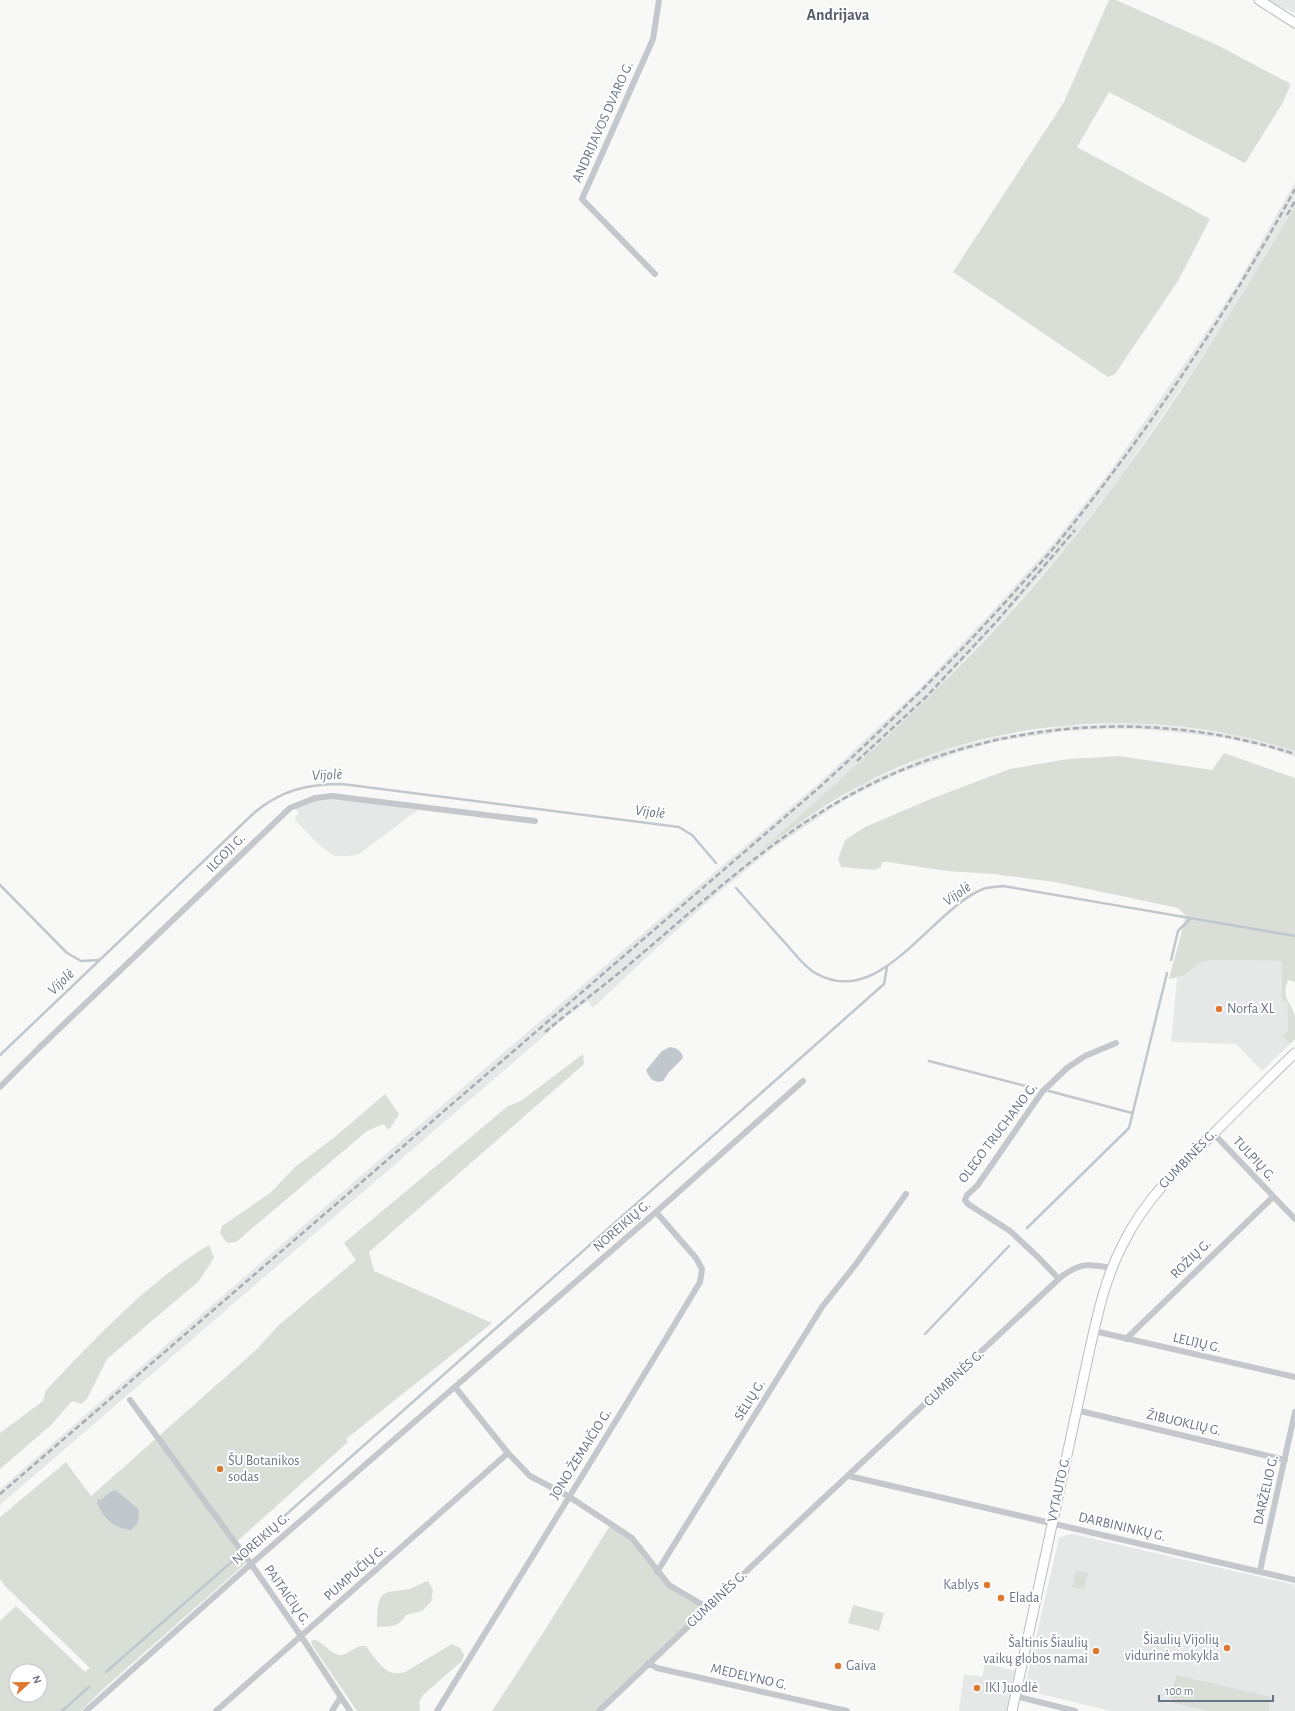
<svg xmlns="http://www.w3.org/2000/svg" width="1295" height="1711" viewBox="0 0 1295 1711" font-family="'Alegreya Sans',sans-serif">
	<rect width="100%" height="100%" fill="#f8f8f6"/>
	<path fill="#e6e7e7" d="M1269 0H1295V13L1277 6Z
		M1295 182V206L1248 287 1213 342 1120 477 1067 546 1000 623 929 697 880 746 760 851 790 829 863 784 925 757 960 746 996 737 1064 726 1137 723 1185 728 1229 734 1273 744 1295 751V757L1272 749 1230 739 1185 733 1137 729H1105L1066 731 999 741 963 751 897 774 843 801 772 849 718 893 648 956 593 1008 588 1001 566 1017 0 1505V1489L461 1089 819 783 919 689 989 615 1056 540 1111 470 1203 337 1238 283Z
		M321 799 353 800 418 810 359 854 349 856H335L319 845 294 819 299 813 295 808 308 803Z
		M1215 960 1282 961V1001H1287L1288 1030 1282 1036 1290 1044 1262 1071 1236 1044 1171 1042 1177 978 1184 976 1200 962Z
		M1072 1534 1295 1585V1711H1110L1024 1690 1059 1538 1066 1535Z
		M985 1663 1015 1671 1006 1711H959L964 1674 982 1677Z"/>
	<path fill="#d9dfd7" fill-rule="evenodd" d="M1109 0H1116L1217 45 1291 84 1282 104 1245 163 1109 92 1077 147 1210 219 1178 281 1115 374 1108 377 953 272 1064 102Z
		M1295 206V751C1155 705 993 716 863 784 824 804 789 830 754 856 839 782 923 707 1000 624 1116 498 1209 353 1295 206Z
		M1224 753 1295 778V982L1288 980C1281 997 1290 1001 1295 1016 1295 1023 1295 1032 1295 1039L1290 1044 1282 1036 1288 1030 1287 1002 1282 1001V961L1215 960 1200 962 1184 976 1169 979 1186 916 1178 908 1055 882 993 874 947 871 888 862H882L881 867 875 870 841 867 838 859 845 840 865 827 933 798 1010 769 1068 759 1119 756 1212 770Z
		M583 1054 584 1064 369 1252 374 1271 492 1323 346 1439 348 1442 233 1545 246 1563 101 1691 81 1711H0V1621L16 1606 85 1672 90 1668 5 1586 0 1579V1517L66 1462 91 1496 257 1349 279 1325 356 1260 344 1243 508 1106 521 1101ZM16 1671H40V1695H16Z
		M385 1094 399 1114 389 1130 384 1124 367 1131 236 1242 227 1243 220 1233 222 1226 270 1193 295 1167 336 1136Z
		M209 1245 214 1258 199 1281 107 1359 88 1397 82 1404 72 1401 51 1425 0 1469V1433L43 1401 46 1390C97 1337 146 1283 209 1245Z
		M611 1524 632 1538 669 1585 708 1608 599 1711H492L545 1630Z
		M1076 1571 1088 1573 1084 1590 1072 1587Z
		M428 1581 433 1590 431 1602 422 1611 406 1615C398 1628 391 1626 377 1627 378 1617 375 1597 386 1593 392 1590 401 1591 408 1589 414 1588 421 1583 428 1581Z
		M853 1605 884 1613 879 1631 848 1623Z
		M314 1640C323 1641 329 1653 339 1655 349 1656 355 1644 366 1646 376 1659 386 1679 405 1672L452 1644 460 1648 464 1655 462 1661 423 1695 419 1702 420 1711H357L312 1645 311 1641Z
		M1176 1675 1271 1697 1268 1711H1208L1170 1702Z"/>
	<path fill="#c0c7cd" d="M670 1047C677 1048 682 1051 683 1058L669 1072 663 1081C654 1084 649 1078 646 1070L662 1051Z
		M115 1490C121 1493 131 1504 138 1508 140 1517 139 1524 131 1530 113 1528 104 1519 97 1503L98 1499 101 1500 110 1492Z"/>
	<g fill="none" stroke-linecap="round" stroke-linejoin="round">
		<path stroke="#c0c7cd" stroke-width="2.5" d="M0 885 67 953 81 961 99 960
			M736 888C753 907 770 926 787 945 796 955 805 968 817 974 881 1009 931 910 983 889 989 887 997 887 1003 886L1295 936
			M1171 960 1178 931 1190 919
			M0 1055 255 812C282 790 307 784 342 784L679 827 692 835 716 863
			M929 1061 1037 1089
			M1049 1091 1132 1113
			M1027 1228 1129 1128 1167 973
			M925 1334 1009 1246
			M246 1550 884 984 887 967
			M106 1672 236 1558
			M62 1711 89 1687"/>
		<defs>
			<path id="secondary" d="M1259 0 1295 23
				M1012 1711 1090 1348C1098 1312 1106 1276 1123 1244 1145 1199 1180 1166 1215 1132 1242 1105 1268 1079 1295 1053"/>
		</defs>
		<use href="#secondary" stroke="#b9bcc2" stroke-width="11"/>
		<path stroke="#c4c7cb" stroke-width="6" d="M655 274 582 199 653 39 659 0
			M0 1087 39 1048 290 808 315 798 332 796 535 821
			M1213 1133 1295 1219
			M1059 1279 1038 1257 1010 1231 968 1204 965 1200 967 1195 977 1186 1042 1092 1067 1068 1085 1056 1116 1043
			M1094 1331 1295 1377
			M1126 1339 1273 1197
			M455 1387 508 1453 530 1476 568 1496 632 1538 669 1585 708 1608
			M130 1400 251 1564 301 1636 350 1711
			M1076 1410 1285 1460
			M849 1476 1295 1580
			M657 1572 822 1307 856 1264 906 1194
			M1260 1572 1262 1561 1295 1412
			M648 1663 657 1668 847 1711
			M1015 1696 1075 1711
			M86 1711 251 1564 656 1212 803 1081
			M216 1711 508 1453
			M332 1711 340 1698
			M437 1711C525 1568 614 1426 700 1282L702 1269 696 1258 656 1212
			M599 1711 811 1510 1062 1276C1082 1262 1089 1264 1112 1268"/>
		<use href="#secondary" stroke="#fff" stroke-width="9"/>
		<path stroke="#a7abb2" stroke-width="2.5" stroke-dasharray="6 3" stroke-linecap="butt" d="M1287 215 1295 201
			M857 761 927 696 997 621 1075 530
			M545 1032C576 1006 608 983 638 957 704 901 767 842 843 799 980 721 1145 706 1295 754
			M0 1494 822 785C891 722 955 659 1017 589 1031 573 1047 557 1060 540 1149 431 1228 312 1295 189"/>
	</g>
	<g fill="#dd7831" stroke="#fff" stroke-width="1.5">
		<circle cx="1219" cy="1009" r="4"/>
		<circle cx="220" cy="1469" r="4"/>
		<circle cx="987" cy="1585" r="4"/>
		<circle cx="1001" cy="1598" r="4"/>
		<circle cx="1227" cy="1648" r="4"/>
		<circle cx="1096" cy="1651" r="4"/>
		<circle cx="838" cy="1666" r="4"/>
		<circle cx="977" cy="1688" r="4"/>
	</g>
	<g text-anchor="middle" dominant-baseline="central" stroke-width="4" stroke-linejoin="round" paint-order="stroke">
		<g font-size="14" fill="#697486" stroke="#fff">
			<text transform="translate(603 122) rotate(-66)">ANDRIJAVOS DVARO G.</text>
			<text transform="translate(226 853) rotate(-45)">ILGOJI G.</text>
			<text transform="translate(998 1133) rotate(-53)">OLEGO TRUCHANO G.</text>
			<text transform="translate(1188 1159) rotate(-46)">GUMBINĖS G.</text>
			<text transform="translate(1254 1159) rotate(47)">TULPIŲ G.</text>
			<text transform="translate(622 1226) rotate(-41)">NOREIKIŲ G.</text>
			<text transform="translate(1191 1259) rotate(-44)">ROŽIŲ G.</text>
			<text transform="translate(1197 1343) rotate(13)">LELIJŲ G.</text>
			<text transform="translate(954 1378) rotate(-43)">GUMBINĖS G.</text>
			<text transform="translate(750 1400) rotate(-58)">SĖLIŲ G.</text>
			<text transform="translate(1184 1423) rotate(13)">ŽIBUOKLIŲ G.</text>
			<text transform="translate(581 1454) rotate(-58)">JONO ŽEMAIČIO G.</text>
			<text transform="translate(1059 1489) rotate(-78)">VYTAUTO G.</text>
			<text transform="translate(1266 1490) rotate(-77)">DARŽELIO G.</text>
			<text transform="translate(1122 1527) rotate(13)">DARBININKŲ G.</text>
			<text transform="translate(261 1539) rotate(-41)">NOREIKIŲ G.</text>
			<text transform="translate(355 1573) rotate(-41)">PUMPUČIŲ G.</text>
			<text transform="translate(287 1595) rotate(55)">PAITAIČIŲ G.</text>
			<text transform="translate(717 1599) rotate(-43)">GUMBINĖS G.</text>
			<text transform="translate(749 1677) rotate(13)">MEDELYNO G.</text>
		</g>
		<g font-size="14" fill="#697486" stroke="#fff" text-anchor="start">
			<text x="1227" y="1009">Norfa XL</text>
			<text x="228" y="1461">ŠU Botanikos<tspan x="228" dy="16">sodas</tspan></text>
			<text x="979" y="1585" text-anchor="end">Kablys</text>
			<text x="1009" y="1598">Elada</text>
			<text x="1219" y="1640" text-anchor="end">Šiaulių Vijolių<tspan x="1219" dy="16">vidurinė mokykla</tspan></text>
			<text x="1088" y="1643" text-anchor="end">Šaltinis Šiaulių<tspan x="1088" dy="16">vaikų globos namai</tspan></text>
			<text x="846" y="1666">Gaiva</text>
			<text x="985" y="1688">IKI Juodlė</text>
		</g>
		<g font-size="15" font-style="italic" fill="#647481" stroke="#fff">
			<text transform="translate(327 775) rotate(-3)">Vijolė</text>
			<text transform="translate(650 812) rotate(7)">Vijolė</text>
			<text transform="translate(957 894) rotate(-35)">Vijolė</text>
			<text transform="translate(61 982) rotate(-44)">Vijolė</text>
		</g>
		<g font-size="16" font-weight="bold" fill="#565e6b" stroke="#fff">
			<text x="838" y="15">Andrijava</text>
		</g>
	</g>
	<g transform="translate(28 1683) rotate(68)"><circle r="19" fill="#ffffff" stroke="#c3c7cf"/>
	<path d="M0-3L7 15L0 10L-7 15Z" fill="#dd7831"/>
	<text y="-6" font-size="11" font-weight="bold" text-anchor="middle" fill="#697486">N</text>
	</g>
	<path d="M1159 1695v6h114v-6" fill="none" stroke="#697486" stroke-width="2"/>
	<text x="1165" y="1695" font-size="12" fill="#697486" stroke="#ffffff" stroke-width="3" paint-order="stroke">100 m</text>
</svg>
